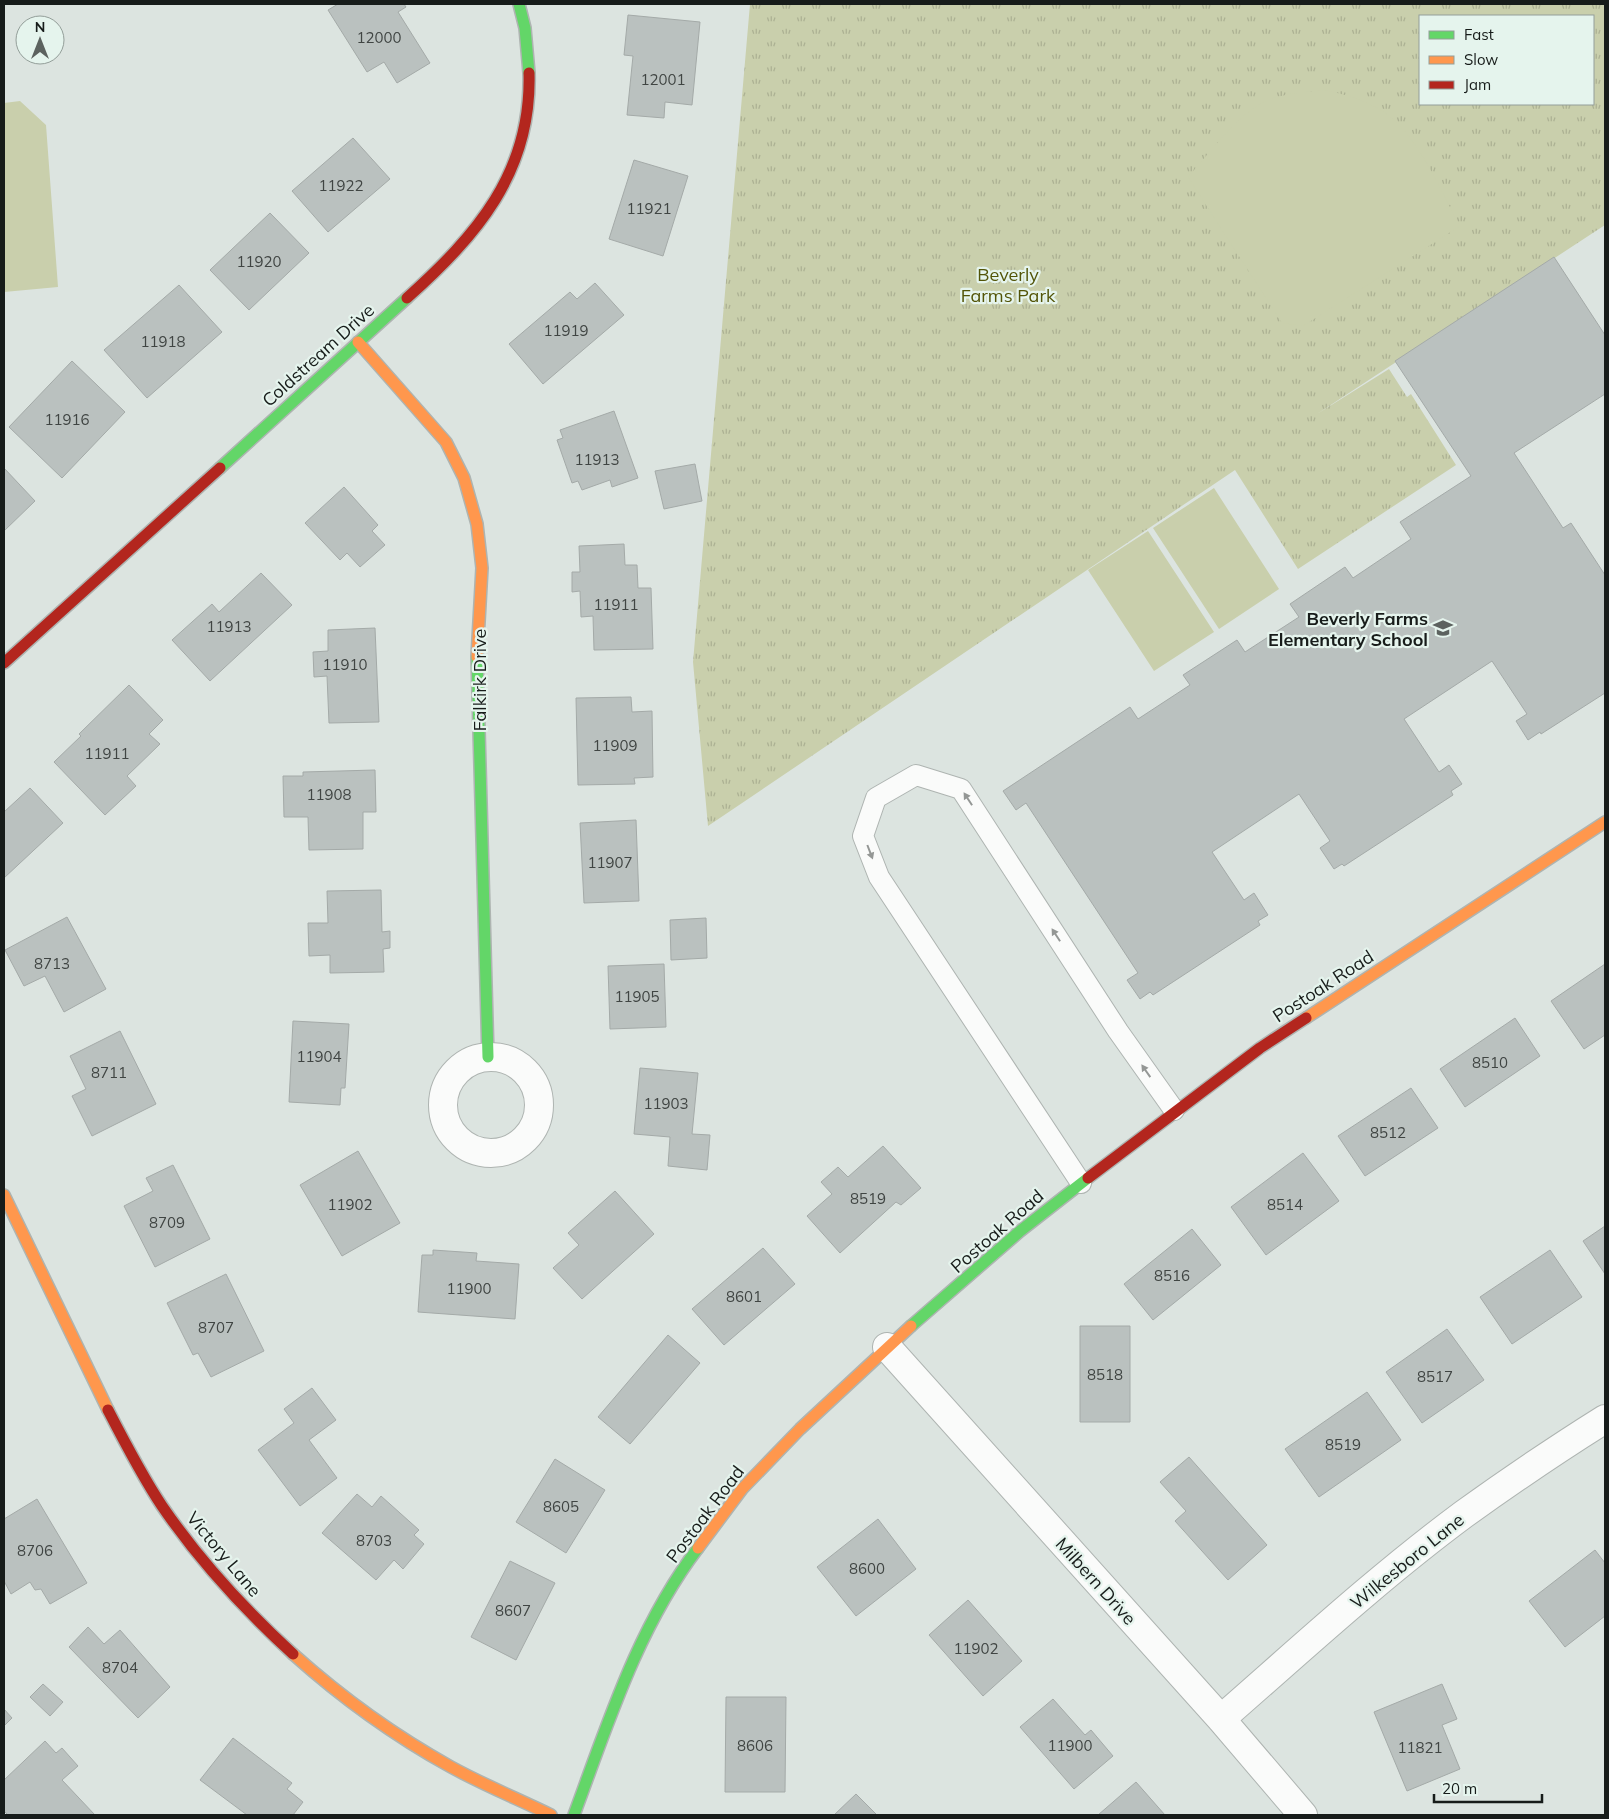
<svg xmlns="http://www.w3.org/2000/svg" width="1609" height="1819" viewBox="0 0 1609 1819" font-family="Mulish,sans-serif">
	<defs>
		<pattern id="park-tufts" width="24" height="20" patternUnits="userSpaceOnUse" patternTransform="scale(1.25)"><rect width="24" height="20" fill="#c9cfac"/><path d="M3 7l-1-3M5 7V3M7 7l1-3M15 17l-1-3M17 17v-4M19 17l1-3" fill="none" stroke="#acb193"/></pattern>
	</defs>
	<rect width="100%" height="100%" fill="#dce4e0"/>
	<path fill="url(#park-tufts)" fill-rule="evenodd" d="M750 4H1605V225L1317 414 1389 369 1407 397 1411 394 1456 465 1298 569 1235 470 708 826 693 662ZM1420 16H1593V104H1420Z"/>
	<path fill="#c9cfac" d="M1325 90C1352 96 1382 105 1400 126 1426 154 1442 193 1460 226L1303 326 1282 323 1188 177C1209 154 1239 112 1268 100 1286 93 1306 92 1325 90Z
		M20 101 46 125 58 287 4 292V103Z
		M1214 488 1279 589 1219 629 1153 528Z
		M1148 531 1214 632 1154 671 1088 570Z"/>
	<path fill="#bac1bf" stroke="#a4aaa8" d="M338 4H404L406 7 398 12 430 63 397 83 384 62 367 72 328 10Z
		M628 15 700 22 692 105 665 102 664 118 627 115 633 56 624 55Z
		M353 138 390 179 328 232 292 191Z
		M634 160 688 176 663 256 609 239Z
		M270 213 309 253 249 310 210 270Z
		M1554 257 1605 335V394L1514 453 1563 528 1571 523 1605 575V693L1541 734 1540 732 1528 740 1516 721 1527 714 1492 661 1404 719 1439 772 1449 765 1462 784 1451 791 1453 795 1344 866 1342 864 1334 869 1320 848 1330 841 1299 794 1212 852 1244 900 1254 893 1268 915 1258 921 1260 925 1153 995 1150 992 1140 999 1127 980 1138 973 1026 803 1016 810 1003 791 1130 707 1138 719 1190 685 1183 675 1237 640 1245 652 1299 617 1290 604 1345 567 1353 578 1411 539 1400 522 1471 476 1395 361Z
		M595 283 624 315 543 384 509 344 570 292 577 299Z
		M179 285 222 332 147 398 104 350Z
		M72 361 125 412 62 478 9 427Z
		M614 411 638 478 612 487 610 480 582 490 578 481 572 483 557 440 563 438 560 430Z
		M695 464 702 501 664 509 655 471Z
		M4 468 35 501 4 531Z
		M344 487 378 525 372 531 385 545 360 567 347 553 340 560 305 523Z
		M624 544 625 565H637L638 588H651L653 649 594 650 593 616 581 617 580 591 572 592V572H580L579 546Z
		M261 573 292 605 210 681 172 640 212 604 219 612Z
		M375 628 379 722 329 723 327 676 314 677 313 652 328 651V630Z
		M129 685 163 720 149 734 160 744 127 776 136 786 105 815 54 762 81 736 79 734Z
		M631 697 632 712 652 711 653 777 634 778 635 784 578 785 576 698Z
		M375 770 376 812H363V849L309 850 308 817H284L283 776H303V772Z
		M30 788 63 823 4 878V812Z
		M636 820 639 901 584 903 580 823Z
		M381 890 382 932 390 931V948L383 949 384 972 330 973V955L309 956 308 923H328L327 891Z
		M67 917 106 989 64 1012 45 976 24 986 5 950Z
		M706 918 707 958 671 960 670 920Z
		M664 964 666 1027 610 1029 608 966Z
		M1605 964V1035L1584 1049 1551 1001Z
		M1515 1018 1540 1056 1465 1107 1440 1069Z
		M293 1021 349 1024 345 1088H341L340 1105 289 1102Z
		M120 1031 156 1104 92 1136 72 1096 86 1089 70 1056Z
		M640 1068 698 1073 692 1134 710 1135 707 1170 668 1166 670 1137 634 1134Z
		M1411 1088 1438 1128 1365 1176 1338 1136Z
		M883 1146 921 1188 901 1205 896 1202 840 1253 807 1216 832 1194 821 1182 838 1167 848 1177Z
		M358 1151 400 1223 342 1256 300 1185Z
		M1303 1153 1339 1201 1266 1255 1231 1207Z
		M173 1165 210 1239 155 1267 124 1206 153 1191 146 1178Z
		M615 1191 654 1234 582 1299 553 1268 579 1245 568 1233Z
		M1605 1226V1274L1583 1241Z
		M1192 1229 1221 1265 1153 1320 1124 1284Z
		M763 1248 795 1284 724 1345 692 1309Z
		M433 1250 477 1253 476 1261 519 1264 515 1319 418 1312 422 1255H433Z
		M1550 1250 1582 1297 1512 1344 1480 1297Z
		M226 1274 264 1351 211 1377 198 1353 193 1355 167 1303Z
		M1080 1326H1130V1422H1080Z
		M1447 1329 1484 1380 1422 1423 1386 1372Z
		M668 1335 700 1363 630 1444 598 1417Z
		M312 1388 336 1420 309 1440 337 1478 300 1506 258 1450 294 1423 284 1409Z
		M1367 1392 1401 1440 1319 1497 1285 1449Z
		M1189 1457 1267 1545 1228 1580 1175 1521 1186 1511 1160 1482Z
		M555 1459 605 1490 566 1553 516 1522Z
		M357 1494 372 1507 381 1496 419 1530 414 1535 424 1544 403 1569 394 1560 376 1580 322 1533Z
		M37 1499 87 1583 50 1604 41 1589 35 1590 30 1582 11 1594 4 1581V1519Z
		M878 1519 916 1569 856 1616 817 1567Z
		M1595 1550 1605 1563V1616L1565 1647 1529 1601Z
		M510 1561 555 1583 516 1660 471 1637Z
		M968 1600 1022 1661 983 1696 929 1635Z
		M88 1627 104 1644 120 1630 170 1687 138 1718 69 1647Z
		M43 1684 63 1702 50 1716 30 1697Z
		M1442 1684 1457 1719 1442 1725 1460 1769 1407 1791 1374 1712Z
		M726 1697H786L785 1792H725Z
		M1053 1699 1085 1735 1091 1730 1113 1756 1074 1789 1020 1727Z
		M4 1709 12 1718 4 1726Z
		M233 1738 292 1783 287 1789 303 1802 293 1815H247L200 1780Z
		M45 1741 56 1753 62 1748 78 1766 62 1780 95 1815H8L4 1811V1780Z
		M1136 1782 1165 1815H1098L1113 1802Z
		M856 1794 877 1815H834Z"/>
	<g fill="none" stroke-linecap="round" stroke-linejoin="round">
		<defs>
			<path id="lane" d="M1081 1183 879 877 863 836 876 798 916 775 961 789 1118 1031 1174 1110"/>
			<path id="street" d="M443 1105a48 48 0 1 1 96 0a48 48 0 1 1-96 0Z
				M887 1347 1221 1719 1303 1815
				M1221 1719C1300 1650 1379 1577 1464 1514 1510 1481 1557 1449 1605 1419"/>
			<path id="fast" d="M519 4 525 28 529 73
				M220 468 407 298
				M477 657 488 1057
				M911 1326 1019 1232 1088 1178
				M574 1815C608 1723 638 1627 698 1548"/>
			<path id="slow" d="M358 342 446 442 464 478 477 524 482 568 477 657
				M1306 1018 1605 822
				M4 1195 108 1410
				M698 1548 742 1489 800 1429 911 1326
				M293 1654C341 1697 395 1736 451 1767 484 1785 518 1799 551 1815"/>
			<path id="jam" d="M407 298C476 236 532 173 529 73
				M4 663 220 468
				M1088 1178 1260 1048 1306 1018
				M108 1410C125 1443 142 1476 162 1506 199 1560 245 1610 293 1654"/>
		</defs>
		<use href="#lane" stroke="#aeb4b1" stroke-width="22"/>
		<use href="#street" stroke="#aeb4b1" stroke-width="30"/>
		<use href="#fast" stroke="#aeb4b1" stroke-width="14"/>
		<use href="#slow" stroke="#aeb4b1" stroke-width="14"/>
		<use href="#jam" stroke="#aeb4b1" stroke-width="14"/>
		<use href="#lane" stroke="#fafbfa" stroke-width="20"/>
		<use href="#street" stroke="#fafbfa" stroke-width="28"/>
		<use href="#fast" stroke="#63d668" stroke-width="11"/>
		<use href="#slow" stroke="#ff974d" stroke-width="11"/>
		<use href="#jam" stroke="#b3261e" stroke-width="11"/>
	</g>
	<defs><path id="oneway-solid" d="M-6-.8H1V-3.2L6.5 0L1 3.2V.8H-6Z" transform="scale(1.25)"/></defs>
	<g fill="#949795">
		<use href="#oneway-solid" transform="translate(968 799) rotate(-123)"/>
		<use href="#oneway-solid" transform="translate(870 852) rotate(69)"/>
		<use href="#oneway-solid" transform="translate(1056 935) rotate(-123)"/>
		<use href="#oneway-solid" transform="translate(1146 1071) rotate(-125)"/>
	</g>
	<defs>
		<symbol id="school-bare" viewBox="-9 -9 18 18"><path d="M0-5L7-2L0 1L-7-2ZM-4 1L0 2.5L4 1V4Q0 6-4 4Z" fill="#5c625f" stroke="#e5f4ed" stroke-width="2.5" paint-order="stroke"/></symbol>
	</defs>
	<g fill-rule="evenodd">
		<use href="#school-bare" x="1429" y="614" width="28" height="28"/>
	</g>
	<g text-anchor="middle" dominant-baseline="central" stroke-width="4.5" stroke-linejoin="round" paint-order="stroke">
		<g font-size="15" fill="#404543">
			<text x="379" y="37">12000</text>
			<text x="663" y="79">12001</text>
			<text x="341" y="185">11922</text>
			<text x="649" y="208">11921</text>
			<text x="259" y="261">11920</text>
			<text x="566" y="330">11919</text>
			<text x="163" y="341">11918</text>
			<text x="67" y="419">11916</text>
			<text x="597" y="459">11913</text>
			<text x="616" y="604">11911</text>
			<text x="229" y="626">11913</text>
			<text x="345" y="664">11910</text>
			<text x="615" y="745">11909</text>
			<text x="107" y="753">11911</text>
			<text x="329" y="794">11908</text>
			<text x="610" y="862">11907</text>
			<text x="52" y="963">8713</text>
			<text x="637" y="996">11905</text>
			<text x="319" y="1056">11904</text>
			<text x="1490" y="1062">8510</text>
			<text x="109" y="1072">8711</text>
			<text x="666" y="1103">11903</text>
			<text x="1388" y="1132">8512</text>
			<text x="868" y="1198">8519</text>
			<text x="350" y="1204">11902</text>
			<text x="1285" y="1204">8514</text>
			<text x="167" y="1222">8709</text>
			<text x="1172" y="1275">8516</text>
			<text x="469" y="1288">11900</text>
			<text x="744" y="1296">8601</text>
			<text x="216" y="1327">8707</text>
			<text x="1105" y="1374">8518</text>
			<text x="1435" y="1376">8517</text>
			<text x="1343" y="1444">8519</text>
			<text x="561" y="1506">8605</text>
			<text x="374" y="1540">8703</text>
			<text x="35" y="1550">8706</text>
			<text x="867" y="1568">8600</text>
			<text x="513" y="1610">8607</text>
			<text x="976" y="1648">11902</text>
			<text x="120" y="1667">8704</text>
			<text x="755" y="1745">8606</text>
			<text x="1070" y="1745">11900</text>
			<text x="1420" y="1747">11821</text>
		</g>
		<g font-size="18" fill="#525407" stroke="#e5f4ed">
			<text x="1008" y="274">Beverly<tspan x="1008" dy="21">Farms Park</tspan></text>
		</g>
		<g font-size="18" fill="#171c1a" stroke="#e5f4ed">
			<text transform="translate(318 355) rotate(-42)">Coldstream Drive</text>
			<text transform="translate(479 680) rotate(-90)">Falkirk Drive</text>
			<text transform="translate(1323 986) rotate(-33)">Postoak Road</text>
			<text transform="translate(997 1231) rotate(-41)">Postoak Road</text>
			<text transform="translate(705 1514) rotate(-53)">Postoak Road</text>
			<text transform="translate(224 1554) rotate(50)">Victory Lane</text>
			<text transform="translate(1407 1561) rotate(-39)">Wilkesboro Lane</text>
			<text transform="translate(1096 1581) rotate(48)">Milbern Drive</text>
		</g>
		<g font-size="18" font-weight="bold" fill="#171c1a" stroke="#e5f4ed" text-anchor="end">
			<text x="1428" y="618">Beverly Farms<tspan x="1428" dy="21">Elementary School</tspan></text>
		</g>
	</g>
	<rect width="1609" height="1819" fill="none" stroke="#171c1a" stroke-width="10"/>
	<rect x="1419" y="15" width="175" height="90" fill="#e5f4ed" stroke="#939e99"/>
	<rect x="1429" y="31" width="25" height="8" fill="#63d668" stroke="#939e99"/>
	<text x="1464" y="40" font-size="15" fill="#171c1a">Fast</text>
	<rect x="1429" y="56" width="25" height="8" fill="#ff974d" stroke="#939e99"/>
	<text x="1464" y="65" font-size="15" fill="#171c1a">Slow</text>
	<rect x="1429" y="81" width="25" height="8" fill="#b3261e" stroke="#939e99"/>
	<text x="1464" y="90" font-size="15" fill="#171c1a">Jam</text>
	<g transform="translate(40 40)"><circle r="24" fill="#e5f4ed" stroke="#939e99"/>
	<path d="M0-4L9 19L0 12L-9 19Z" fill="#5c625f"/>
	<text y="-8" font-size="14" font-weight="bold" text-anchor="middle" fill="#171c1a">N</text>
	</g>
	<path d="M1434 1794v8h108v-8" fill="none" stroke="#171c1a" stroke-width="2.5"/>
	<text x="1442" y="1794" font-size="15" fill="#171c1a" stroke="#e5f4ed" stroke-width="4" paint-order="stroke">20 m</text>
</svg>
